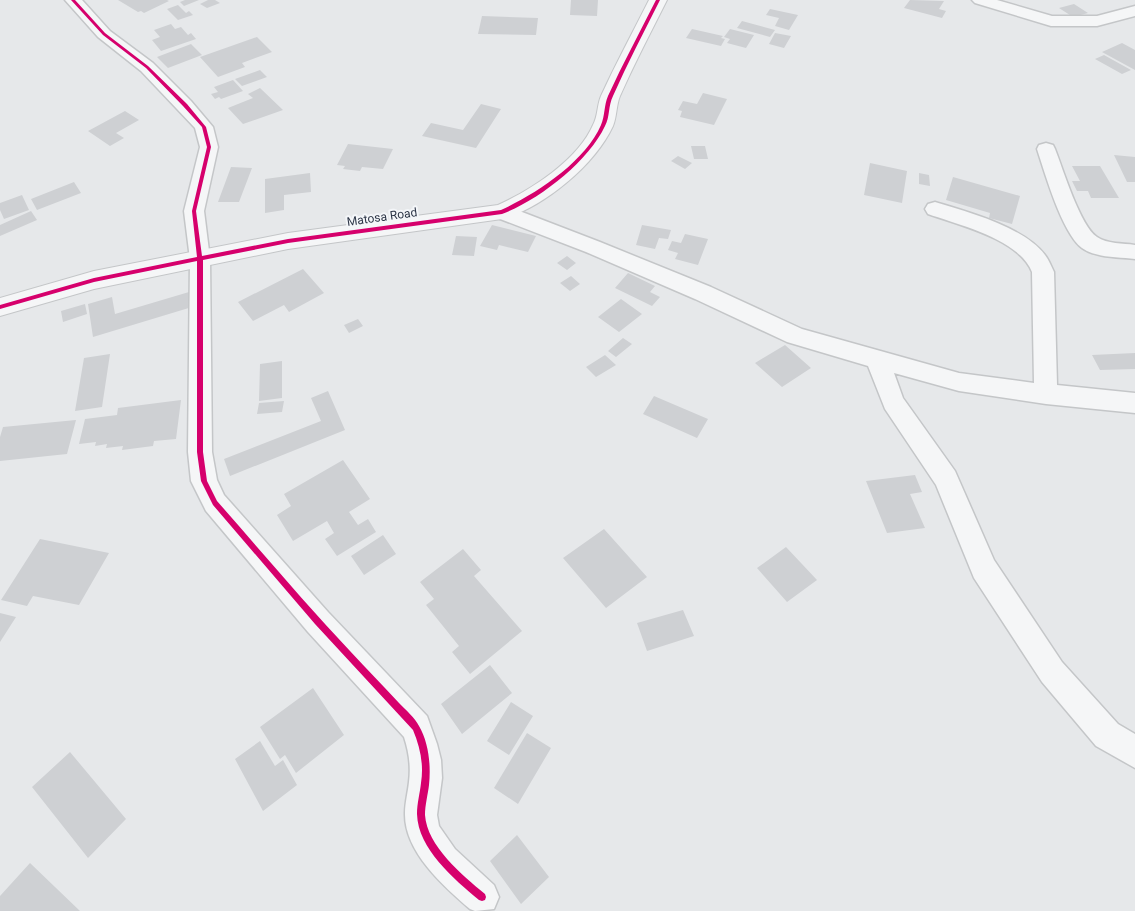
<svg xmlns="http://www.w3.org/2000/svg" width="1135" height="911" viewBox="0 0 1135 911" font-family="Roboto,sans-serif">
	<rect width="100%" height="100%" fill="#e6e8ea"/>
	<path fill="#ced0d3" d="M118 0H167L169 1 144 13 141 11 138 12Z
		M185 0H199L184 6 180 2Z
		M208 0H215L220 3 207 8 200 4Z
		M571 0H598L597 16 570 15Z
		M910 0 944 1 939 9 946 11 942 18 904 8Z
		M1074 4 1088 13 1073 17 1059 8Z
		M178 5 186 13 189 11 193 15 178 20 167 9Z
		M770 9 798 15 789 30 775 26 779 18 766 15Z
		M482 16 538 18 536 35 478 34Z
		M742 21 775 30 770 37 737 28Z
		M171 24 175 29 181 27 188 35 191 33 196 39 161 51 152 40 160 37 154 30Z
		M692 29 723 36 721 38 725 39 721 46 686 38Z
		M730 29 754 35 746 48 727 43 730 39 724 37Z
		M775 33 791 36 784 48 769 44Z
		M257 37 272 52 242 63 245 67 218 77 200 57Z
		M1122 43 1135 50V70L1102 52Z
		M191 44 202 55 168 68 157 57Z
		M1104 55 1131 70 1122 74 1095 59Z
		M260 70 267 77 242 86 235 79Z
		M233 80 243 91 221 99 219 97 215 99 211 94 218 92 214 87Z
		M260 88 283 110 243 124 228 108 253 98 248 94Z
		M703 93 727 99 714 125 680 117 682 111 678 110 683 101 697 104Z
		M481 104 501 109 476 148 422 136 431 123 463 130Z
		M125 111 139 120 116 133 124 138 110 146 88 131Z
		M348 144 393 149 383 169 362 167 360 171 343 169 345 166 337 165Z
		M691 146H705L708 159H694Z
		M1114 155 1135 157V182H1127Z
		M678 156 692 163 685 169 671 161Z
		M870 163 907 171 902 203 864 195Z
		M1072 166H1100L1119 198H1091L1088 191H1077L1072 181H1080Z
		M231 167 252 168 239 202H218Z
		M310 173 311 192 284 195V210L265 213V179Z
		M919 173 929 175 930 186 919 184Z
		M953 177 1020 196 1012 224 989 218 990 213 946 200Z
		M74 182 81 193 37 210 31 199Z
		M22 195 29 210 4 219 0 210V203Z
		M31 211 37 220 0 236V225Z
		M492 225 536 236 528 252 499 245 497 250 480 246Z
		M642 225 671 230 668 239 659 238 655 249 636 245Z
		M685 234 708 239 698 265 675 259 678 253 668 250 672 241 681 243Z
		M456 236 477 237 474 256 452 255Z
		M567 256 576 263 567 270 557 263Z
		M303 269 324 293 289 312 284 305 253 321 238 302Z
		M628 273 655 286 650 292 660 297 652 306 615 288Z
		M571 276 580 284 570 291 560 283Z
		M189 292 192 307 93 337 88 304 112 297 115 314Z
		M621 299 642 314 619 332 598 317Z
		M85 304 87 314 63 322 61 311Z
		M358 319 363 326 349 333 344 325Z
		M623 338 632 344 616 357 608 351Z
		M785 345 811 368 782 387 755 363Z
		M1135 353V369L1100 370 1092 355Z
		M110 354 102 407 75 411 84 358Z
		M605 355 616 365 596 377 586 367Z
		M282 361V398L259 401 260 364Z
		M328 391 345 430 230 476 224 459 321 421 311 398Z
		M654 396 708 419 697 438 643 414Z
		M181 400 176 439 154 441 153 446 122 450 123 446 106 448 107 444 95 446 96 442 79 444 85 419 117 415 118 408Z
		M284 401 282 412 257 414 259 403Z
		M76 420 67 454 0 461V437L3 427Z
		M343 460 370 499 349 512 358 525 368 519 376 532 337 556 325 539 334 533 327 521 293 541 277 515 291 506 284 494Z
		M915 475 922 492 910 494 925 528 887 533 866 481Z
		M604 529 647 577 606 608 563 558Z
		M383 535 396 554 364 575 351 556Z
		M40 539 109 553 79 605 33 596 27 606 1 600Z
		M786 547 817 580 787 602 757 568Z
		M463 549 481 570 474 576 522 631 470 674 452 652 459 646 426 605 434 599 420 582Z
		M683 610 694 636 647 651 637 623Z
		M0 613 16 617 0 642Z
		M490 665 512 693 462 734 441 704Z
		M313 688 344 735 296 773 285 755 280 759 260 727Z
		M511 702 533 716 509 755 487 741Z
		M527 733 551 748 518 804 494 788Z
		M260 741 275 766 283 760 297 785 263 811 235 759Z
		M70 752 126 819 88 858 32 787Z
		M517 835 549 877 521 904 490 861Z
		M30 863 80 911H0V896Z"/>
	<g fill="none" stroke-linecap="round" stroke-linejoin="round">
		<defs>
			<path id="minor" d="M65 0H82L110 31 153 63 191 101 213 127 218 147 204 211 210 259 212 452 217 480 224 495 328 612 427 716 437 744 441 760 442 778 437 815 439 826 455 849 494 885 499 897 494 909 475 911 470 909C443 886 404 851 405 813 405 803 408 792 409 782 411 767 409 752 404 737L308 632 206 511 191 481 188 452 190 259 184 211 200 147 195 128 141 71 98 37Z
				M972 0H997L1052 16H1097L1135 6V16L1097 26H1051L975 3Z
				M1046 143 1053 145 1055 149C1063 169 1080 226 1097 237 1107 244 1123 243 1135 245V259C1119 257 1096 258 1082 248 1062 233 1045 173 1037 149L1039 145Z
				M935 202C968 212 1024 227 1045 255 1049 260 1051 266 1054 272L1057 385 1135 393V413L1046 404 959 391 894 373 903 398 955 471 994 560 1062 662 1118 724 1135 734V768L1096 746 1042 682 974 578 936 485 885 409 868 366 787 342 695 299 586 252 495 217 492 212 495 207 502 205 509 207 600 242 711 287 802 329 959 373 1034 383 1032 272C1019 239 959 225 928 214L925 209 928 204Z"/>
			<path id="tertiary" d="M649 0H667C651 32 634 64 620 96 616 106 617 116 613 126 595 165 543 208 502 219L288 249 94 289 0 316V298L94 271 288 233 498 205C531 190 578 160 593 125 598 116 597 105 601 96 616 63 633 32 649 0Z"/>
		</defs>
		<use href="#minor" stroke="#c4c6c8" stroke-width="3"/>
		<use href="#tertiary" stroke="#c4c6c8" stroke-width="2"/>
		<use href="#minor" fill="#f5f6f7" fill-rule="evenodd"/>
		<use href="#tertiary" fill="#f5f6f7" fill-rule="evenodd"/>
		<defs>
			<path id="cycleway" d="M71 0H75L105 33 148 66 187 104 206 127 211 147 196 211 202 256 288 239 501 210C536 194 585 162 601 125 605 116 604 105 608 96 623 63 640 32 656 0H660C644 32 627 64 613 96 608 106 610 117 605 126 588 162 539 200 502 214L288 243 203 260V452L207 481 217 501C261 551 304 602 350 651 366 668 383 686 399 703 406 710 415 718 419 726 429 743 431 766 429 785 428 794 425 805 425 815 427 846 462 875 485 894L486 897 485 900 482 901 479 900C454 879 418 849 417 814 417 803 420 793 421 783 424 764 420 747 413 730L315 624 213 505 201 481 197 452V261L94 282 0 309V305L94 278 197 257 192 211 207 147 202 127 183 106 146 68 103 35Z"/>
		</defs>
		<use href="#cycleway" stroke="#f4f6f9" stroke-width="3"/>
		<use href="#cycleway" fill="#d6006c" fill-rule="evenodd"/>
	</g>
	<g text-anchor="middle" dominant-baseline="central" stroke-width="4" stroke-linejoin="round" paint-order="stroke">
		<g font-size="12" fill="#2b3445" stroke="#f4f6f9">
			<text transform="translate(382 217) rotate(-8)">Matosa Road</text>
		</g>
	</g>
</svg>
